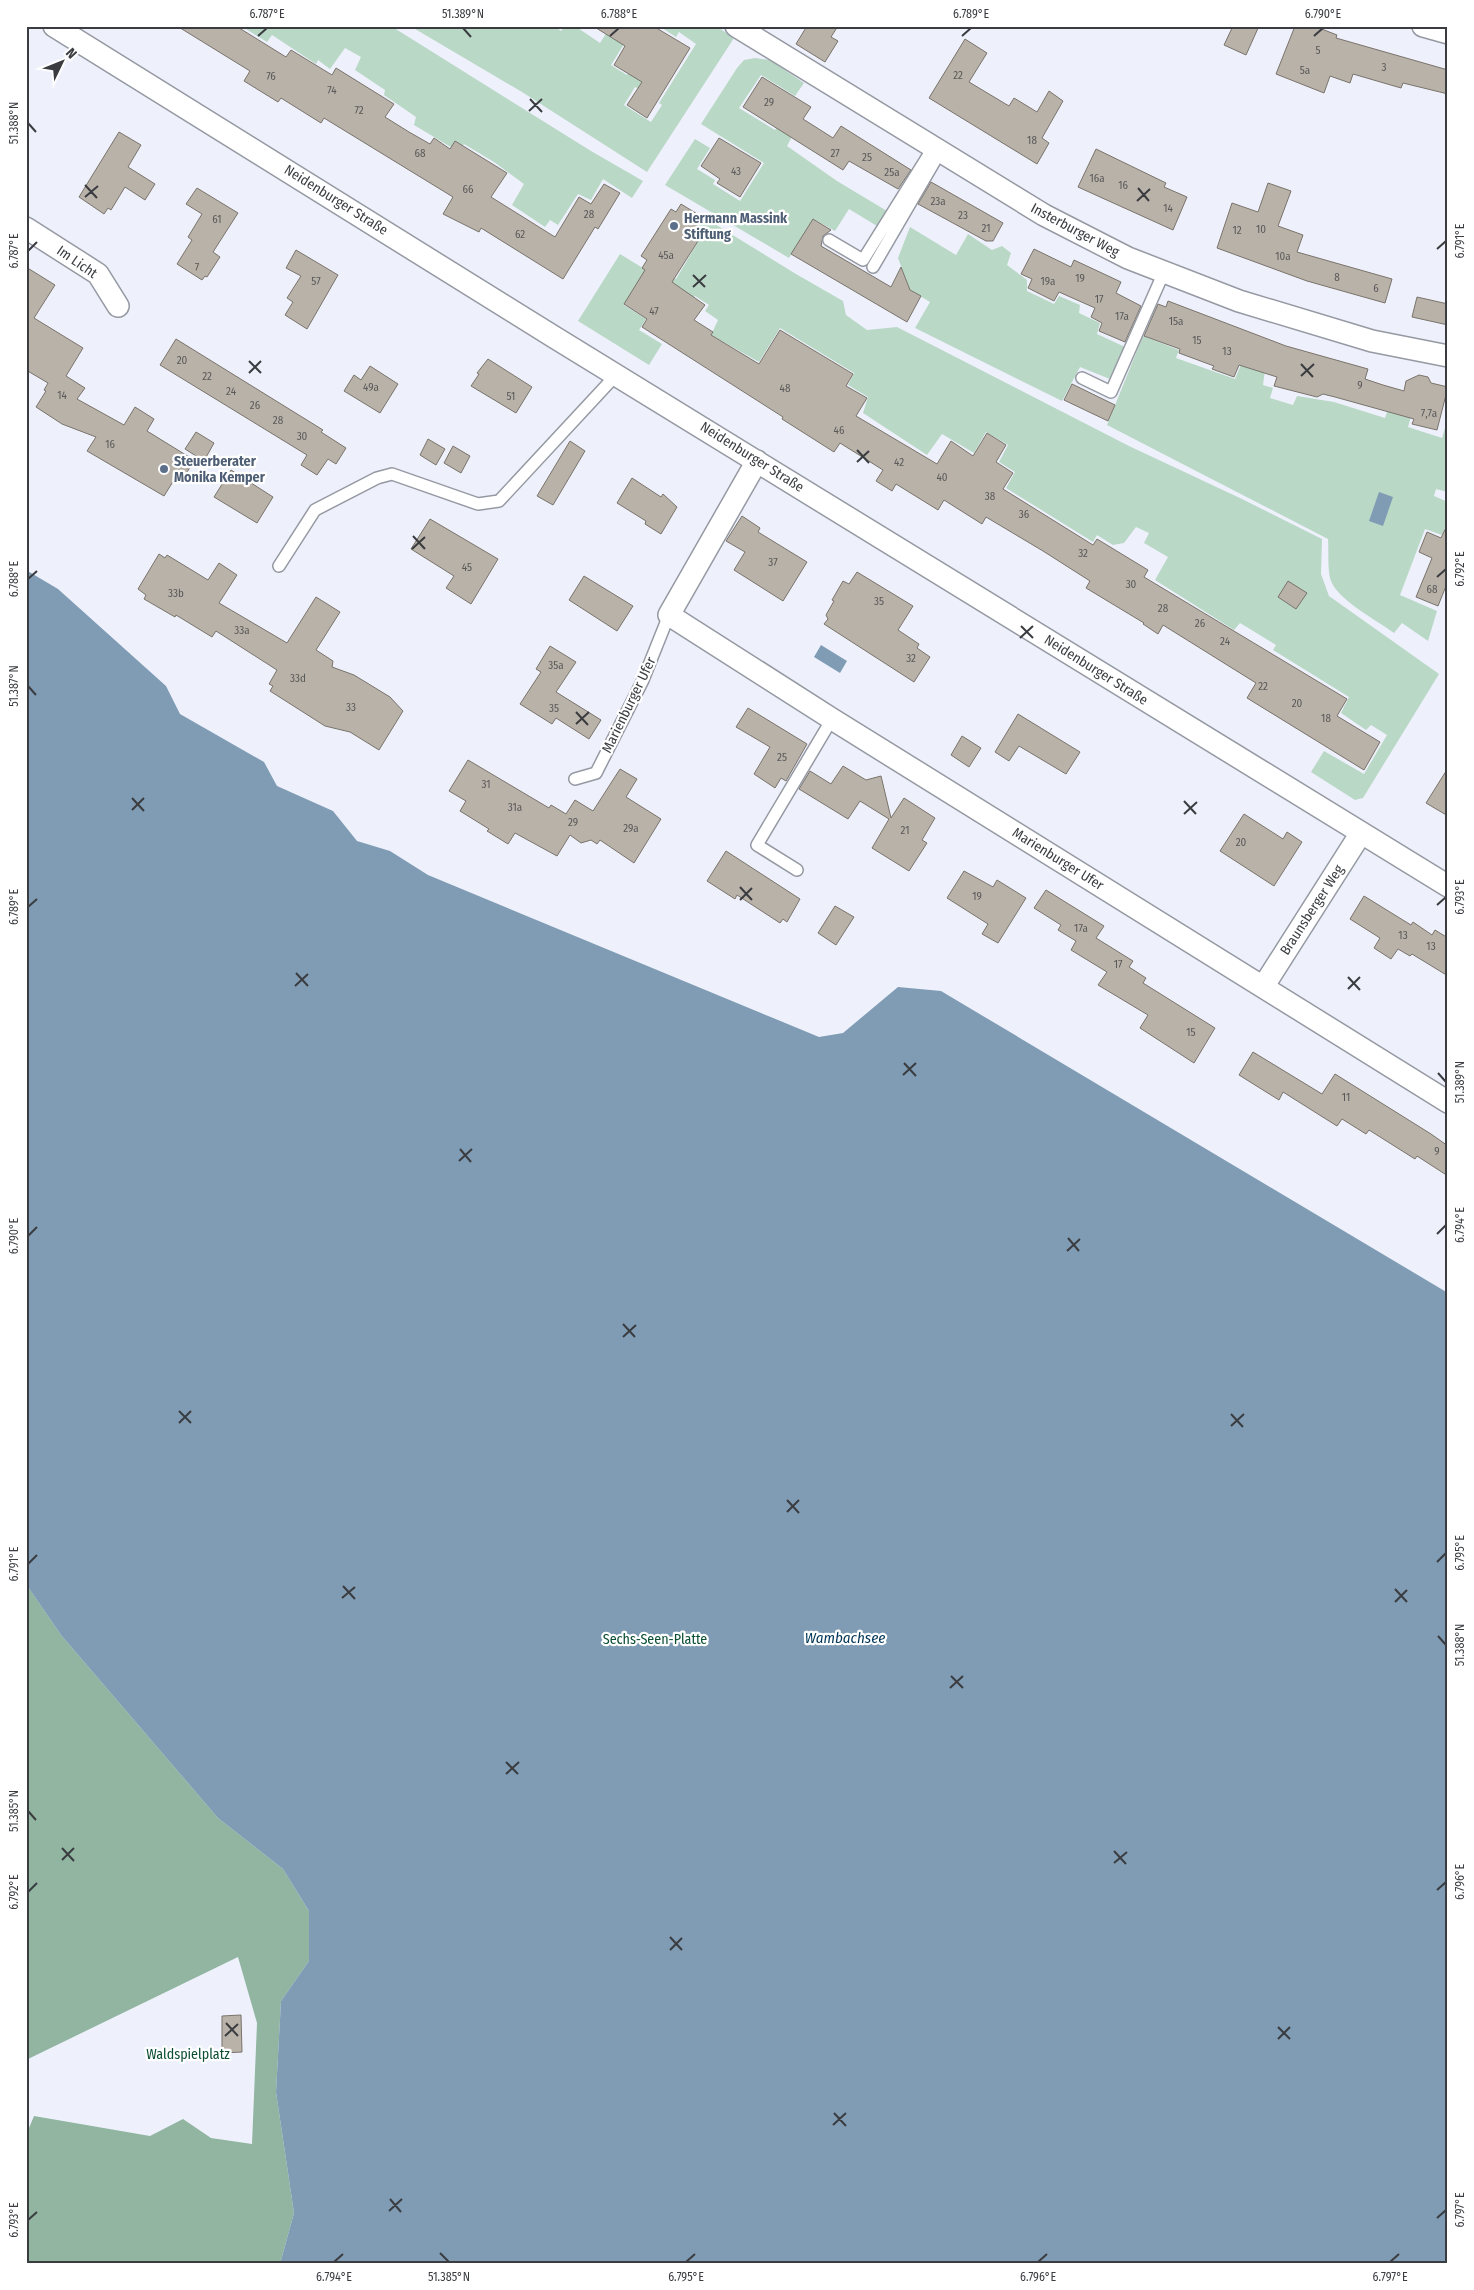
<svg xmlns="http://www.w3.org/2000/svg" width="1474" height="2290" viewBox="0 0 1474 2290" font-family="'Fira Sans Condensed',sans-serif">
	<rect width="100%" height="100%" fill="#eef1fc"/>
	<path fill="#b9d8c6" d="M241 26H391L591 151 643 181 632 198 603 179 591 200 578 194 558 225 550 220 545 227 512 205 524 184 494 162 464 144 459 152 414 125 416 117 384 95 385 90 355 70 361 57 345 48 330 69 318 60 316 64 272 35 267 42Z
		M410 26H554L561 31 565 26H575L600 43 611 26 631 33 611 65 627 75 648 43 642 90 635 87 624 105 651 122 662 105 659 103 696 44 679 32 676 37 659 26H716L734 38 647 172 522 92Z
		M755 58 770 60 804 83 795 96 761 75 739 108 775 130 786 114 799 124 787 146 837 181 887 211 877 226 849 209 835 231 814 219 789 258 665 185 695 139 710 148 697 169 715 180 713 184 740 201 764 163 701 124 737 68 744 60Z
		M700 215 796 274 843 301 846 315 867 330 897 327 1129 446 1242 499 1322 539 1321 574 1329 596 1439 674 1363 798 1355 800 1311 772 1324 751 1364 774 1387 735 1371 725 1366 730 1341 713 1349 697 1273 650 1276 645 1240 623 1234 630 1155 580 1168 557 1144 543 1149 533 1136 527 1124 543 1113 545 1097 535 1093 542 1006 488 1015 472 999 462 1008 445 986 432 974 453 942 434 927 455 863 413 868 397 848 385 854 373 780 328 759 362 711 335 718 320 705 311 709 305 695 296 693 298 661 280 665 273 676 279 705 230 695 224Z
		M910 227 956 255 968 234 992 250 1002 246 1011 253 1007 265 1027 280V291L1054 304 1059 296 1080 305 1079 313 1100 323 1097 334 1125 347 1110 379 1080 367 1062 401 915 328 930 302 910 290 898 258Z
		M620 254 646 270 624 305 646 319 639 330 662 344 649 365 578 321Z
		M1143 336 1179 350 1176 358 1235 379 1244 357 1266 363 1263 385 1273 388 1270 398 1293 405 1297 396 1334 402 1385 418 1389 406 1412 413 1408 427 1442 438 1445 428H1448V492L1436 489 1434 496 1448 502V520L1442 535 1425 529 1400 595 1437 611 1428 641 1402 623 1394 633C1378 621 1338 600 1331 581 1327 569 1329 552 1328 539L1107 425Z"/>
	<path fill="#91b5a1" d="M26 1584 61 1635 218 1818 283 1869 309 1911V1961L281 2001 276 2092 294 2213 280 2264H26V2135L34 2116 150 2136 183 2119 211 2138 252 2144 257 2023 238 1957 26 2060Z"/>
	<path fill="#7f9cb4" d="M1379 492 1393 497 1383 526 1369 521Z
		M26 570 58 589 166 686 180 714 264 762 277 786 333 811 357 841 390 851 428 875 819 1037 843 1033 898 987 941 991 1448 1293V2264H280L294 2213 276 2092 281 2001 309 1961V1911L283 1869 218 1818 61 1635 26 1584Z
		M821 645 847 661 840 673 814 657Z"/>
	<path fill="#b9b2a9" stroke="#79736b" d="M177 26H236L286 57 291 50 332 75 336 68 394 104 385 117 409 132 430 144 434 138 450 149 455 141 507 173 491 197 555 237 579 197 591 204 604 184 620 193 598 229 595 227 563 279 481 228 479 232 443 214 453 197 324 118 321 123 281 98 278 102 244 81 250 71Z
		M593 26H653L690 48 647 118 627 105 642 82 614 65 625 46Z
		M807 26H838L831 37 838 41 825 62 796 44Z
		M1233 26H1259L1246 55 1224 45Z
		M1295 26H1314L1337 35 1336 38 1448 70V94L1403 83 1401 88 1353 74 1350 83 1330 76 1324 93 1276 74Z
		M965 39 987 53 969 82 1009 106 1014 98 1037 112 1049 91 1063 101 1042 138 1049 143 1037 164 929 98Z
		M762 77 811 107 803 119 833 138 841 126 911 170 898 189 849 161 843 170 743 107Z
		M119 132 141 145 128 167 155 184 145 200 125 187 111 210 108 208 104 214 79 197Z
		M719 138 761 163 740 197 717 183 720 179 701 166Z
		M1096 149 1166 183 1164 187 1187 197 1173 230 1078 187Z
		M931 182 1003 223 993 241H986L918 204Z
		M1268 183 1291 191 1278 226 1303 235 1297 252 1392 279 1385 303 1307 281 1217 248 1232 203 1258 212Z
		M197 188 238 213 213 252 220 257 207 277 205 276 202 280 177 264 192 240 188 237 202 214 186 204Z
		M681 204 699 215 694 224 705 230 672 282 705 305 694 320 713 332 711 335 759 364 780 330 853 374 846 386 867 398 856 416 937 464 951 441 973 456 987 433 1006 445 996 462 1013 473 1003 489 1093 545 1097 539 1148 570 1144 577 1347 699 1337 716 1380 742 1364 770 1247 698 1256 683 1163 625 1158 634 1143 624 1144 623 1086 588 1090 581 1043 551 986 517 982 524 944 500 938 510 896 484 892 491 876 481 883 470 840 443 834 452 782 419 783 417 642 327 647 319 624 304 645 270 642 268 647 260 641 256 671 209 676 212Z
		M813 219 831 230 823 236 821 246 891 287 901 267 910 290 921 296 907 322 791 254Z
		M1034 249 1071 267 1074 260 1121 282 1116 293 1141 306 1125 342 1099 331 1102 323 1091 317 1095 308 1059 292 1054 301 1028 288 1032 279 1021 274Z
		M296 250 338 275 307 329 285 315 293 302 287 298 301 276 286 268Z
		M26 267 55 285 34 318 83 348 66 376 85 388 77 399 124 425 135 407 154 419 147 431 194 460 185 476 179 472 164 496 87 451 96 437 62 424 36 407 46 391 44 390 48 383 26 370Z
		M1417 297 1448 304V325L1412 317Z
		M1168 301 1286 346 1368 369 1365 379 1383 385 1404 391 1406 381 1419 375 1428 377 1431 383 1448 387 1437 430 1412 424 1414 419 1335 397 1323 394 1317 397 1274 386 1277 377 1239 365 1234 377 1212 369 1214 366 1179 353 1180 349 1144 336 1158 304 1166 307Z
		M176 339 323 430 321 432 346 448 336 464 328 459 317 475 301 465 307 455 160 365Z
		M488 359 532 387 516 413 471 386 479 374 477 373Z
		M370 366 398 384 380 413 344 391 354 375 361 380Z
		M1072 384 1115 405 1108 421 1064 400Z
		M196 432 214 443 204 461 185 449Z
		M428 439 445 449 436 465 420 455Z
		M570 441 585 451 553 505 537 496Z
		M453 446 470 456 461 473 444 463Z
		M231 470 273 497 257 523 214 497Z
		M632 478 661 497 663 494 677 507 661 534 645 524 646 521 617 503Z
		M742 516 760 528 758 532 807 562 783 601 734 570 745 552 726 541Z
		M430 519 498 559 471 604 446 588 454 576 411 549Z
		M1448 523V581L1438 606 1416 597 1432 558 1419 552 1427 532 1441 538Z
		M159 554 165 558 167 555 208 580 219 563 237 575 219 603 287 643 316 597 340 612 316 650 333 661 332 667 354 675 390 697 403 711 379 750 350 732 325 726 270 691 273 686 269 684 277 670 216 631 212 637 176 615 175 617 144 599 146 595 138 589Z
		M857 572 913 606 898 630 919 644 917 648 930 657 914 682 824 624 828 619 826 615 834 601 832 600 843 581 849 584Z
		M584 576 633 606 617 631 569 600Z
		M1288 581 1307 593 1296 609 1278 597Z
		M550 646 576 662 556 692 601 720 589 739 556 718 552 724 520 704 541 672 536 669Z
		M748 708 807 744 786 781 781 778 775 788 754 774 770 747 736 727Z
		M1018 714 1080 752 1066 774 1019 746 1009 761 995 752Z
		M962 736 981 748 969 767 951 755Z
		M468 760 549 808 551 805 566 814 575 800 593 811 620 769 637 779 626 797 661 819 634 863 600 840 597 844 591 840 581 843 570 835 557 856 515 833 508 844 487 831 489 829 460 811 466 801 449 791Z
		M843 766 866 780 881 776 891 818 904 798 935 818 922 840 927 843 909 871 872 848 889 819 860 801 848 819 799 789 810 771 831 784Z
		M1448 768V816L1426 803Z
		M1244 814 1283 839 1287 832 1302 842 1274 886 1220 851Z
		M726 851 800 899 787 922 783 919 780 923 737 895 735 899 707 881Z
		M964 871 993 887 997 880 1026 898 998 943 982 934 988 924 947 898Z
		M1046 890 1104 926 1096 938 1133 961 1129 967 1146 978 1143 983 1215 1028 1194 1063 1140 1028 1148 1015 1098 985 1107 972 1071 950 1076 941 1058 930 1061 925 1034 908Z
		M1364 896 1411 925 1413 922 1432 935 1435 930 1448 938V976L1412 954 1410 956 1398 949 1391 959 1374 948 1380 938 1350 919Z
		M835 906 854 917 836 945 818 933Z
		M1253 1052 1322 1094 1335 1074 1431 1134 1448 1146V1176L1417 1156 1415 1159 1369 1130 1366 1134 1342 1119 1337 1126 1283 1092 1279 1100 1239 1075Z
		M241 2015 242 2052 222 2053V2016Z"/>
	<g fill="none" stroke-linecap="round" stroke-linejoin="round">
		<defs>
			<path id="lane" d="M829 240 863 260 933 148
				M873 267 940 152
				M1082 378 1111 392 1164 272
				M279 566 315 510 377 478 392 474 478 504 499 501 617 374
				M575 779 596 773 643 680 669 615
				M797 870 757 845 832 719"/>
			<path id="street" d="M54 26 554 337 1448 886
				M736 26 1044 215 1128 258 1239 301 1372 341 1448 356
				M1423 26 1448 33
				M26 228 98 274 118 306
				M757 461 669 615 832 719 1448 1102
				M1263 987 1361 833"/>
		</defs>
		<use href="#lane" stroke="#9599a2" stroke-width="14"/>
		<use href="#street" stroke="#9599a2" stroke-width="24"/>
		<use href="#lane" stroke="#fff" stroke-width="11"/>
		<use href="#street" stroke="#fff" stroke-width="21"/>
	</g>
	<path fill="none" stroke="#3a3c40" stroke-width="2" d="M463 28 471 37M258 36 267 28M610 36 619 28M962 36 971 28M1314 36 1323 28M530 99 542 112M529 111 542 99M28 123 36 132M85 185 97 198M1138 188 1149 201M85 197 98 186M1137 201 1150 189M1437 249 1446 241M28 251 37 242M693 275 705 287M693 287 706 275M249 361 261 373M1301 364 1313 377M249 373 261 361M1301 376 1314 364M857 450 869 463M857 462 869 451M413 536 425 549M412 549 425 537M1437 577 1446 569M28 579 37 571M1021 626 1033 638M1020 638 1033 626M28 686 36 695M576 712 588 725M576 724 589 712M132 798 144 811M1184 801 1196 814M132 810 144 798M1184 814 1197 802M740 887 752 900M740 900 752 888M1437 905 1446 897M28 907 37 899M296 973 308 986M1348 977 1360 990M295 986 308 974M1348 989 1360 977M904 1063 916 1076M1438 1073 1446 1082M903 1075 916 1063M460 1149 471 1162M459 1161 472 1149M1437 1234 1446 1225M28 1236 37 1227M1068 1238 1079 1251M1067 1251 1080 1239M623 1324 635 1337M623 1337 636 1325M179 1411 191 1423M1231 1414 1243 1427M179 1423 191 1411M1231 1426 1244 1414M787 1500 799 1513M787 1512 799 1500M1437 1562 1446 1553M28 1564 37 1555M343 1586 355 1599M1395 1589 1407 1602M342 1598 355 1587M1395 1602 1407 1590M1438 1636 1446 1645M951 1676 963 1688M950 1688 963 1676M506 1762 518 1774M506 1774 519 1762M28 1811 36 1820M62 1848 74 1861M1114 1851 1126 1864M62 1860 74 1848M1114 1863 1127 1852M1437 1890 1446 1882M28 1892 37 1883M670 1937 682 1950M670 1950 682 1938M226 2023 238 2036M1278 2027 1290 2039M225 2036 238 2024M1278 2039 1290 2027M834 2113 846 2126M833 2125 846 2113M390 2199 401 2212M389 2211 402 2199M1437 2218 1446 2210M28 2220 37 2212M440 2253 449 2262M334 2262 343 2254M686 2262 695 2254M1038 2262 1047 2254M1390 2262 1399 2254"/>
	<g fill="#5c6f8a" stroke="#fff" stroke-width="2">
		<circle cx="674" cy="226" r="5"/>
		<circle cx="164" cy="469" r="5"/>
	</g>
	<g text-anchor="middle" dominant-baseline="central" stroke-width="4.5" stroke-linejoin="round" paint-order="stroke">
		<g font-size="11" fill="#5a5a5a">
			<text x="1318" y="50">5</text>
			<text x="1384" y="67">3</text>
			<text x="1305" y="70">5a</text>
			<text x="958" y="75">22</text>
			<text x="271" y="76">76</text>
			<text x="332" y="90">74</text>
			<text x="769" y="102">29</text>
			<text x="359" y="110">72</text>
			<text x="1032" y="140">18</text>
			<text x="420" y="153">68</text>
			<text x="835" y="153">27</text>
			<text x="867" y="157">25</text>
			<text x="736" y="171">43</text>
			<text x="892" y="172">25a</text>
			<text x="1097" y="178">16a</text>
			<text x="1123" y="185">16</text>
			<text x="468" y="189">66</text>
			<text x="938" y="201">23a</text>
			<text x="1168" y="208">14</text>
			<text x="589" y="214">28</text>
			<text x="963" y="215">23</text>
			<text x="217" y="219">61</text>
			<text x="986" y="228">21</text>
			<text x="1261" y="229">10</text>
			<text x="1237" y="230">12</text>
			<text x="520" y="234">62</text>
			<text x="666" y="255">45a</text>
			<text x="1283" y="256">10a</text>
			<text x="197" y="267">7</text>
			<text x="1337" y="277">8</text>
			<text x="1080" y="278">19</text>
			<text x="316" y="281">57</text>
			<text x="1048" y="281">19a</text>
			<text x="1376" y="288">6</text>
			<text x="1099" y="299">17</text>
			<text x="654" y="311">47</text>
			<text x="1122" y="316">17a</text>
			<text x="1176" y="321">15a</text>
			<text x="1197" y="340">15</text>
			<text x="1227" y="351">13</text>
			<text x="182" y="360">20</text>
			<text x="207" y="376">22</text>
			<text x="1360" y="385">9</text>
			<text x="371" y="387">49a</text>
			<text x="785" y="388">48</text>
			<text x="231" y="391">24</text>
			<text x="62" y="395">14</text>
			<text x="511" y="396">51</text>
			<text x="255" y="405">26</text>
			<text x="1429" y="413">7,7a</text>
			<text x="278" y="420">28</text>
			<text x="839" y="430">46</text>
			<text x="302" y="436">30</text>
			<text x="110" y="444">16</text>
			<text x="899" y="462">42</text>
			<text x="942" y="477">40</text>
			<text x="990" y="496">38</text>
			<text x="1024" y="514">36</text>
			<text x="1083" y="553">32</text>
			<text x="773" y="562">37</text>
			<text x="467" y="567">45</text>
			<text x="1131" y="584">30</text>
			<text x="1432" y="589">68</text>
			<text x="176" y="593">33b</text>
			<text x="879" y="601">35</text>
			<text x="1163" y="608">28</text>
			<text x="1200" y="623">26</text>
			<text x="242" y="630">33a</text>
			<text x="1225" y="641">24</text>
			<text x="911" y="658">32</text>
			<text x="556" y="665">35a</text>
			<text x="298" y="678">33d</text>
			<text x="1263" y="686">22</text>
			<text x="1297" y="703">20</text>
			<text x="351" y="707">33</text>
			<text x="554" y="708">35</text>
			<text x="1326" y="718">18</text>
			<text x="782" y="757">25</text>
			<text x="486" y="784">31</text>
			<text x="515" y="807">31a</text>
			<text x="573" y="822">29</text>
			<text x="631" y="828">29a</text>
			<text x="905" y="830">21</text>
			<text x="1241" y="842">20</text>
			<text x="977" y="896">19</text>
			<text x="1081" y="928">17a</text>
			<text x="1403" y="935">13</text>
			<text x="1431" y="946">13</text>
			<text x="1118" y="964">17</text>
			<text x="1191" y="1032">15</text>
			<text x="1346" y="1097">11</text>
			<text x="1437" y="1151">9</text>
		</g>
		<g font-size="14" fill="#3a3c40" stroke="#fff">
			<text transform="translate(336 200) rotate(32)">Neidenburger Straße</text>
			<text transform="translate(1075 230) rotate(28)">Insterburger Weg</text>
			<text transform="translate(77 262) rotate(35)">Im Licht</text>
			<text transform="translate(752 457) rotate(32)">Neidenburger Straße</text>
			<text transform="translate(1096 670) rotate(32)">Neidenburger Straße</text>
			<text transform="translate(629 705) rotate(-64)">Marienburger Ufer</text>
			<text transform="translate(1058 859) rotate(32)">Marienburger Ufer</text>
			<text transform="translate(1312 910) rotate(-57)">Braunsberger Weg</text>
		</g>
		<g font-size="14" font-weight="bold" fill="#4e5e75" stroke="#fff" text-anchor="start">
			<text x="684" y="218">Hermann Massink<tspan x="684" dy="16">Stiftung</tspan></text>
			<text x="174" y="461">Steuerberater<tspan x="174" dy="16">Monika Kemper</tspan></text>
		</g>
		<g font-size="14" fill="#0b4e33" stroke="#fff">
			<text x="655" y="1639">Sechs-Seen-Platte</text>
			<text x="188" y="2054">Waldspielplatz</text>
		</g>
		<g font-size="15" font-style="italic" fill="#013557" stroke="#fff">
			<text x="845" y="1638">Wambachsee</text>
		</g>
	</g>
	<rect width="1474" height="2290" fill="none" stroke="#ffffff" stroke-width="55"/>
	<g transform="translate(62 62) rotate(47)" stroke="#ffffff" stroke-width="4" paint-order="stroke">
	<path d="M0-4L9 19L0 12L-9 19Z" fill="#3a3c40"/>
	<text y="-8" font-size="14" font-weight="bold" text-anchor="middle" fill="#3a3c40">N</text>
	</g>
	<rect x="28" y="28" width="1418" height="2234" fill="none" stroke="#3a3c40" stroke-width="2"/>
	<g font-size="12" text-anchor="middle" fill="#3a3c40">
		<text x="267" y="18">6.787°E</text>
		<text x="463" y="18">51.389°N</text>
		<text x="619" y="18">6.788°E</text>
		<text x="971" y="18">6.789°E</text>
		<text x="1323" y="18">6.790°E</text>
		<text transform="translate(14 123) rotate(-90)" y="4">51.388°N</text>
		<text transform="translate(1460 241) rotate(-90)" y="4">6.791°E</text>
		<text transform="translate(14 251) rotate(-90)" y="4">6.787°E</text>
		<text transform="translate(1460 569) rotate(-90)" y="4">6.792°E</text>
		<text transform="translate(14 579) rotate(-90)" y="4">6.788°E</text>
		<text transform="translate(14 686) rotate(-90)" y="4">51.387°N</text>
		<text transform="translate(1460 897) rotate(-90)" y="4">6.793°E</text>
		<text transform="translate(14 907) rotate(-90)" y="4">6.789°E</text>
		<text transform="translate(1460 1082) rotate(-90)" y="4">51.389°N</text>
		<text transform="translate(1460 1225) rotate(-90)" y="4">6.794°E</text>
		<text transform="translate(14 1236) rotate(-90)" y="4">6.790°E</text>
		<text transform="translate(1460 1553) rotate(-90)" y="4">6.795°E</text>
		<text transform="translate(14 1564) rotate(-90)" y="4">6.791°E</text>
		<text transform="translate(1460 1645) rotate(-90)" y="4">51.388°N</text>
		<text transform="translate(14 1811) rotate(-90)" y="4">51.385°N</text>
		<text transform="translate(1460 1882) rotate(-90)" y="4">6.796°E</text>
		<text transform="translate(14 1892) rotate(-90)" y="4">6.792°E</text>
		<text transform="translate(1460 2210) rotate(-90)" y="4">6.797°E</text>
		<text transform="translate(14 2220) rotate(-90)" y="4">6.793°E</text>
		<text x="334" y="2281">6.794°E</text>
		<text x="449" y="2281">51.385°N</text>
		<text x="686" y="2281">6.795°E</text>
		<text x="1038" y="2281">6.796°E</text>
		<text x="1390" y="2281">6.797°E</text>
	</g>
</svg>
